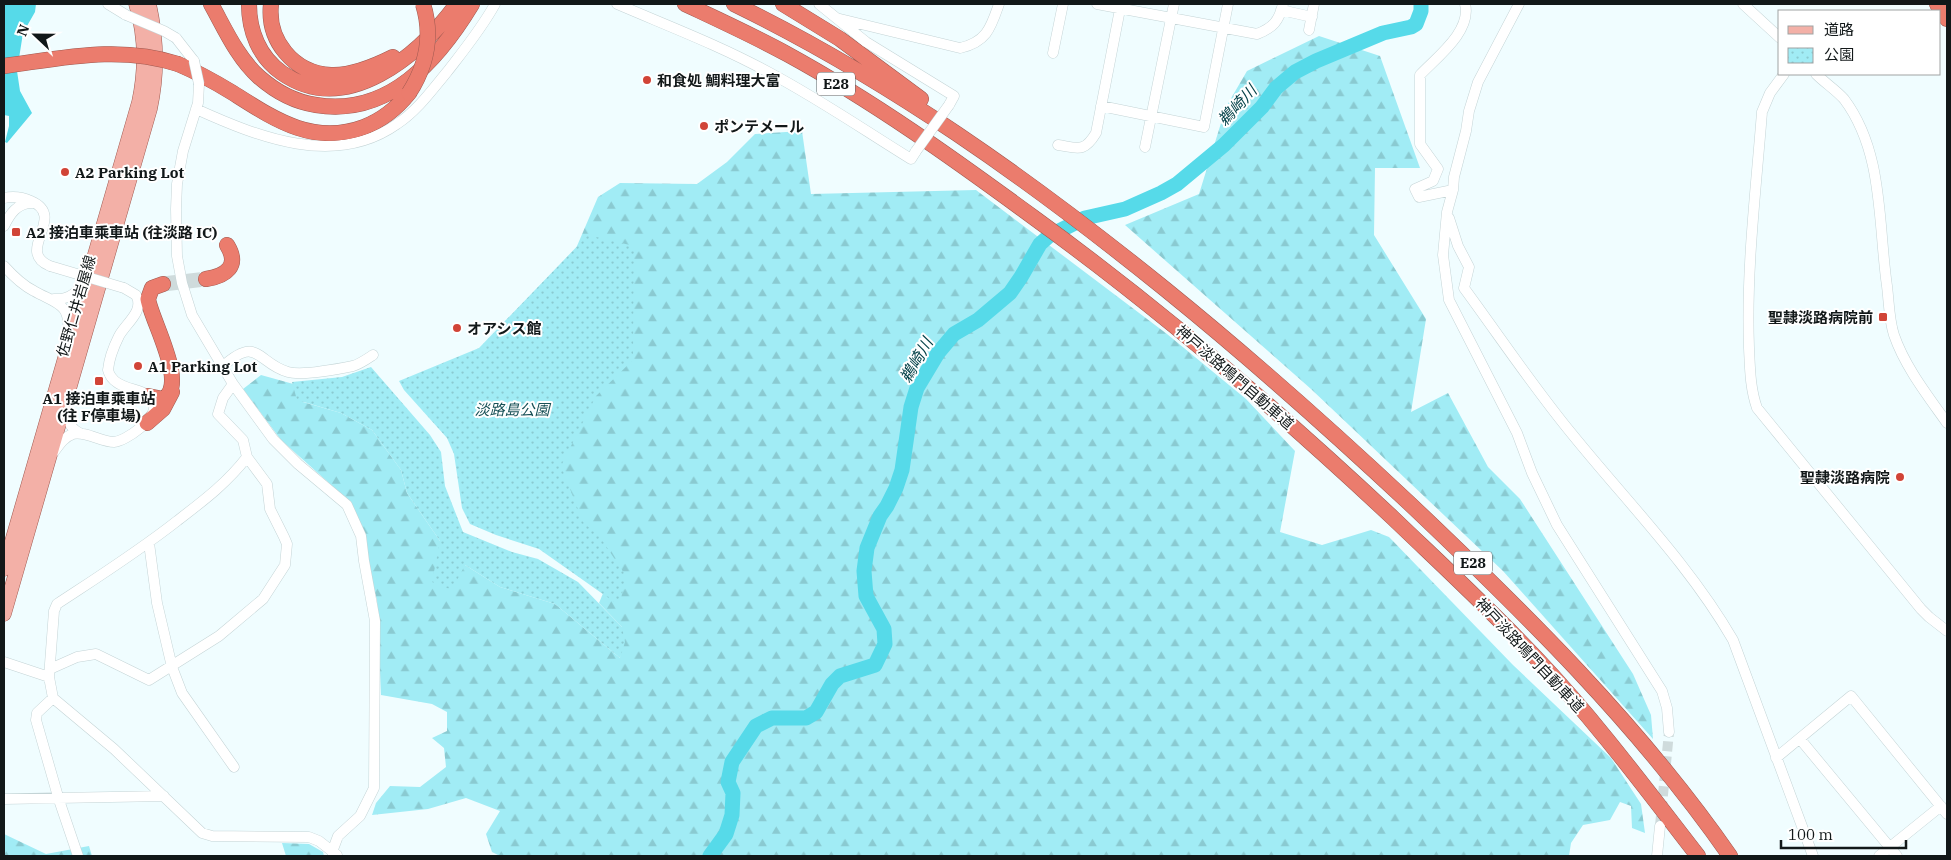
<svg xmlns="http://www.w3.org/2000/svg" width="1951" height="860" viewBox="0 0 1951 860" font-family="'IBM Plex Serif','Noto Sans JP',serif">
	<defs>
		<pattern id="forest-firs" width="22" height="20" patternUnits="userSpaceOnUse" patternTransform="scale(1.25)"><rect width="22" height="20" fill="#a1ecf5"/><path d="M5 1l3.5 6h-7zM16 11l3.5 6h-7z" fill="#8acad1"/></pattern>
		<pattern id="park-dots" width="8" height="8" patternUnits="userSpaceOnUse" patternTransform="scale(1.25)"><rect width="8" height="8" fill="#a1ecf5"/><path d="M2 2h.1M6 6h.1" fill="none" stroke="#8acad1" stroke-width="1.8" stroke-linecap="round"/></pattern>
	</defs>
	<rect width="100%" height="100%" fill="#f0fdff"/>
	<path fill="url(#forest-firs)" d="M1319 36 1380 56 1420 168H1375L1374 235 1426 319 1411 412 1448 393 1488 467 1520 499 1633 674 1651 715 1653 739 1503 571 1311 389 1125 225 1199 194 1226 107 1247 71Z
		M802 131 811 194 976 190 1167 334 1246 399 1295 451 1280 532 1322 545 1371 530 1389 537 1513 665 1611 758 1641 804 1645 833 1632 828 1631 806 1620 802 1610 820 1583 825 1571 843 1569 856H500L492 852 486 834 500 811 466 798 428 809 372 815 376 803 390 786 420 787 446 767 444 748 432 738 447 731V712L432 704 381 695 377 600 348 500 281 440 243 389 261 375 297 385 303 402 341 413 372 430 401 470 407 493 440 541 465 565 500 587 555 604 620 658 622 627 599 603 609 579 505 453 577 246 598 197 620 183 697 184 727 162 755 134Z
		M4 834 46 854 89 846 92 856H4Z
		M282 843 309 844 323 852 324 856H286Z"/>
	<path fill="url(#park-dots)" d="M588 235 634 246 633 360 596 396 561 466 583 522 600 537 626 576 621 598 617 604 539 549 496 535 470 524 462 508 454 454 447 438 404 390 399 381 479 348Z
		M371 367 430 435 441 452 445 486 463 532 512 552 538 559 578 582 622 627 625 642 620 658 555 604 500 587 465 565 452 590 432 582 440 541 407 493 401 470 372 430 341 413 297 400 292 382 342 377Z"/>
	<path fill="#56dae9" d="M4 4H36L35 12 23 33 17 71 20 91 32 113 7 143 5 142 9 126V116L4 115Z"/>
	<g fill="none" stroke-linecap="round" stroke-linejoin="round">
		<path stroke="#56dae9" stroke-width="15" d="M710 856 726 834 732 815 733 793 728 782 732 762 756 726 772 718H806L816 712 832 684 840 676 875 665 885 644 884 629 866 596 864 571 867 548 880 516 887 506 896 488 902 470 911 407 917 388 938 353 954 334 978 320 1010 293 1021 277 1040 244 1049 236 1085 218 1125 209 1161 193 1177 184 1224 145 1262 107 1276 88 1295 72 1316 61 1383 33 1411 27 1416 24 1421 11V4"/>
		<path stroke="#cfdbdc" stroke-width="10" stroke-dasharray="10 5" stroke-linecap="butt" d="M1660 826 1669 732"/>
		<path stroke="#cfdbdc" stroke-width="15" stroke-dasharray="15 8" stroke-linecap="butt" d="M163 284 206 279"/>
		<defs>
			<path id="minor" d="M108 4 126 15
				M617 4C668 26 721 46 770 73 819 99 864 130 911 159L916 151
				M819 4 866 42 954 96 949 105
				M1097 4 1257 34C1273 28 1279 21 1283 4
				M1519 4 1478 82 1469 111 1466 131 1454 177 1453 190 1447 212 1443 255 1449 300 1517 433 1532 473 1557 525 1662 691 1667 708 1669 732
				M1743 4 1780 38
				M1281 10 1312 17
				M836 18 960 48C987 42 991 27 999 4
				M1309 30 1314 4
				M176 38 194 61
				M1053 53 1063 4
				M1784 74 1770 93 1762 112C1756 190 1746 269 1749 348 1750 368 1750 388 1757 408L1921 609 1929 617 1947 631
				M1816 74C1825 83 1836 90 1844 99 1884 152 1878 224 1887 286 1889 302 1889 320 1894 335 1905 367 1928 396 1947 423
				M199 84 198 103 183 151 177 184 176 209 177 256 182 283 192 315 233 384 273 439 298 464 347 505 361 536 364 561 375 621 374 788 360 816 338 836 332 852
				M1101 106 1204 127 1228 4
				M196 109C258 137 335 168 397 124 417 111 432 90 447 72 464 50 482 28 495 4
				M1058 145C1078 148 1084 153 1096 133L1121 4
				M1145 147 1174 4
				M1453 190 1419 197 1415 189 1433 181 1438 169 1420 144V75C1437 57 1472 31 1465 4
				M4 198C13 196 22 197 31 201 68 217 14 251 50 266
				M1449 218 1458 246 1469 267 1464 288C1500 337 1534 388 1572 434 1627 502 1689 564 1733 640L1813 856
				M4 226C10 214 17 203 32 203
				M4 266C13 276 22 285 34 291 57 304 71 303 68 334
				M54 299C68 300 78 293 85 280
				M222 367C258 334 257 363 288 372 302 376 338 369 353 366 360 364 367 359 373 355
				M67 407C66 420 70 429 82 434
				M54 452C59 445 64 437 73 434 86 431 101 442 114 442 126 441 157 419 154 405 151 385 114 394 108 370 109 359 114 346 119 336 126 323 145 311 136 295L124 288
				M247 457C227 483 203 501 177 521 139 551 98 577 57 604L54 611 49 677 53 698 114 749 202 833 212 836 309 837 319 841 337 855
				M149 543 157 603 172 667 182 693 234 767
				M4 662 49 677
				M50 669 77 657 96 654 149 680 219 636 263 599 285 565 287 544 284 537 270 509 267 484 247 457 243 440 218 414 223 398 233 384
				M53 698 37 713 36 720 59 800 78 856
				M1800 739 1897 856
				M1776 758 1851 696 1947 814
				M4 799 164 796
				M1657 856 1660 826
				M1879 856 1941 806"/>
			<path id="major" d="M4 569 139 102C146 69 146 37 136 4
				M4 614 150 109C158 73 157 40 149 4"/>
			<path id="highway" d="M211 4C225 29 237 57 259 77 275 91 295 102 316 105 389 117 438 60 472 4
				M249 4C249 31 259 57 282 73 347 118 419 55 457 4
				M271 4C267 40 293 73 331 75 352 76 375 66 393 57
				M685 4C719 20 754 36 787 54 873 101 954 159 1033 217 1160 309 1279 411 1393 518 1441 564 1491 610 1537 659 1595 720 1646 789 1698 856
				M734 4C890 80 1030 180 1165 289 1249 357 1330 429 1409 503 1524 612 1639 725 1730 856
				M783 4 840 39 921 99
				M1937 4 1947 19
				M178 64C197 72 215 82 233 93 274 119 313 146 364 127 382 120 397 108 409 93
				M206 279C226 276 240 266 227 245
				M148 396 163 399C189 385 151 320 148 299L152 288 163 284
				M147 423 163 409 172 392"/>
		</defs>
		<use href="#minor" stroke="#c4d4d6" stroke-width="11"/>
		<use href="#major" stroke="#9f5950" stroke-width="15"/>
		<use href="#highway" stroke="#9f5950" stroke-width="16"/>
		<use href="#minor" stroke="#fff" stroke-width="10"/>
		<use href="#major" stroke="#f3b0a7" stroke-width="14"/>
		<use href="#highway" stroke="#eb7c6d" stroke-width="15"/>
		<defs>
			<path id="minor-bridge" d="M126 15 164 31 176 38
				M194 61 199 84
				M916 151 949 105
				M50 266 124 288"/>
			<path id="highway-bridge" d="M4 66C64 58 119 45 178 64
				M409 93C427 65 433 36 423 4"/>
		</defs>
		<use href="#minor-bridge" stroke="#c4d4d6" stroke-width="11" stroke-linecap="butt"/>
		<use href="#highway-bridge" stroke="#9f5950" stroke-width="16" stroke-linecap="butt"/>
		<use href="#minor-bridge" stroke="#fff" stroke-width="10"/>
		<use href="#highway-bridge" stroke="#eb7c6d" stroke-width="15"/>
	</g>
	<g fill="#d14437" stroke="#fff" stroke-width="2">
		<circle cx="647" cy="80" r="5"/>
		<circle cx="704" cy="126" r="5"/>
		<circle cx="65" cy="172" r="5"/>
		<rect x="11" y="227" width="10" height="10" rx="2.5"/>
		<rect x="1878" y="312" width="10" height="10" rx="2.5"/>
		<circle cx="457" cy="328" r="5"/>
		<circle cx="138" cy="366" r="5"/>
		<rect x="94" y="376" width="10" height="10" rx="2.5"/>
		<circle cx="1900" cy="477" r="5"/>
	</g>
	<g text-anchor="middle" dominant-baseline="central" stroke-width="4" stroke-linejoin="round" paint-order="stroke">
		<g fill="#fff" stroke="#595d5e" stroke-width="1">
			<rect x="817" y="72.5" width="38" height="23" rx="4"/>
			<rect x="1454" y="551.5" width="38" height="23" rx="4"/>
		</g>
		<g font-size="14" font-weight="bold" fill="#121819">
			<text x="836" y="84">E28</text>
			<text x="1473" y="563">E28</text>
		</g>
		<g font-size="15" font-weight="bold" fill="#121819" stroke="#fff" text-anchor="start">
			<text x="657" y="80">和食処 鯛料理大富</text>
			<text x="714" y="126">ポンテメール</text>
			<text x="75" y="172">A2 Parking Lot</text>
			<text x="26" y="232">A2 接泊車乘車站 (往淡路 IC)</text>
			<text x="1873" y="317" text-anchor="end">聖隷淡路病院前</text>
			<text x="467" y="328">オアシス館</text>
			<text x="148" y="366">A1 Parking Lot</text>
			<text x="99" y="398" text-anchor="middle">A1 接泊車乘車站<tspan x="99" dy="17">(往 F停車場)</tspan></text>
			<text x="1890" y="477" text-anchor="end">聖隷淡路病院</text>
		</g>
		<g font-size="15" fill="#121819" stroke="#fff">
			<text transform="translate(76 306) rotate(-74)">佐野仁井岩屋線</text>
			<text transform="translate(1235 377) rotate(41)">神戸淡路鳴門自動車道</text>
			<text transform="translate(1530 655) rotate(47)">神戸淡路鳴門自動車道</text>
		</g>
		<g font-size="15" font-style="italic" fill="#185157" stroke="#fff">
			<text x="512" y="409">淡路島公園</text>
		</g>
		<g font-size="16" font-style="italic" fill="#003f46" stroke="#fff">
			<text transform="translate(1237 105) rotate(-47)">鵜崎川</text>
			<text transform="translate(916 360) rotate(-60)">鵜崎川</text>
		</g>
	</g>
	<rect width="1951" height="860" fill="none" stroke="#121819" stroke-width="10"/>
	<rect x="1778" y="10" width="162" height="65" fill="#ffffff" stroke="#a0a3a3"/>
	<rect x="1788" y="26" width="25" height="8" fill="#f3b0a7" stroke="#a0a3a3"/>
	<text x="1824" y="35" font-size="15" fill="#121819">道路</text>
	<rect x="1788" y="48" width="25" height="15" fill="url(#park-dots)" stroke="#a0a3a3"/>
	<text x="1824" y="60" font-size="15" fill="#121819">公園</text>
	<g transform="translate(35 35) rotate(292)" stroke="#ffffff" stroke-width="4" paint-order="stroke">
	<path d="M0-4L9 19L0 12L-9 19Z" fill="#121819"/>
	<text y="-8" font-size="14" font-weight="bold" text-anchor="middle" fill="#121819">N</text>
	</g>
	<path d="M1781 840v8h125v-8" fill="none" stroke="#121819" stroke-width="2.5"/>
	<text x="1788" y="840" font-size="15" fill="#121819" stroke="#ffffff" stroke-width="4" paint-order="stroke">100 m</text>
</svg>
